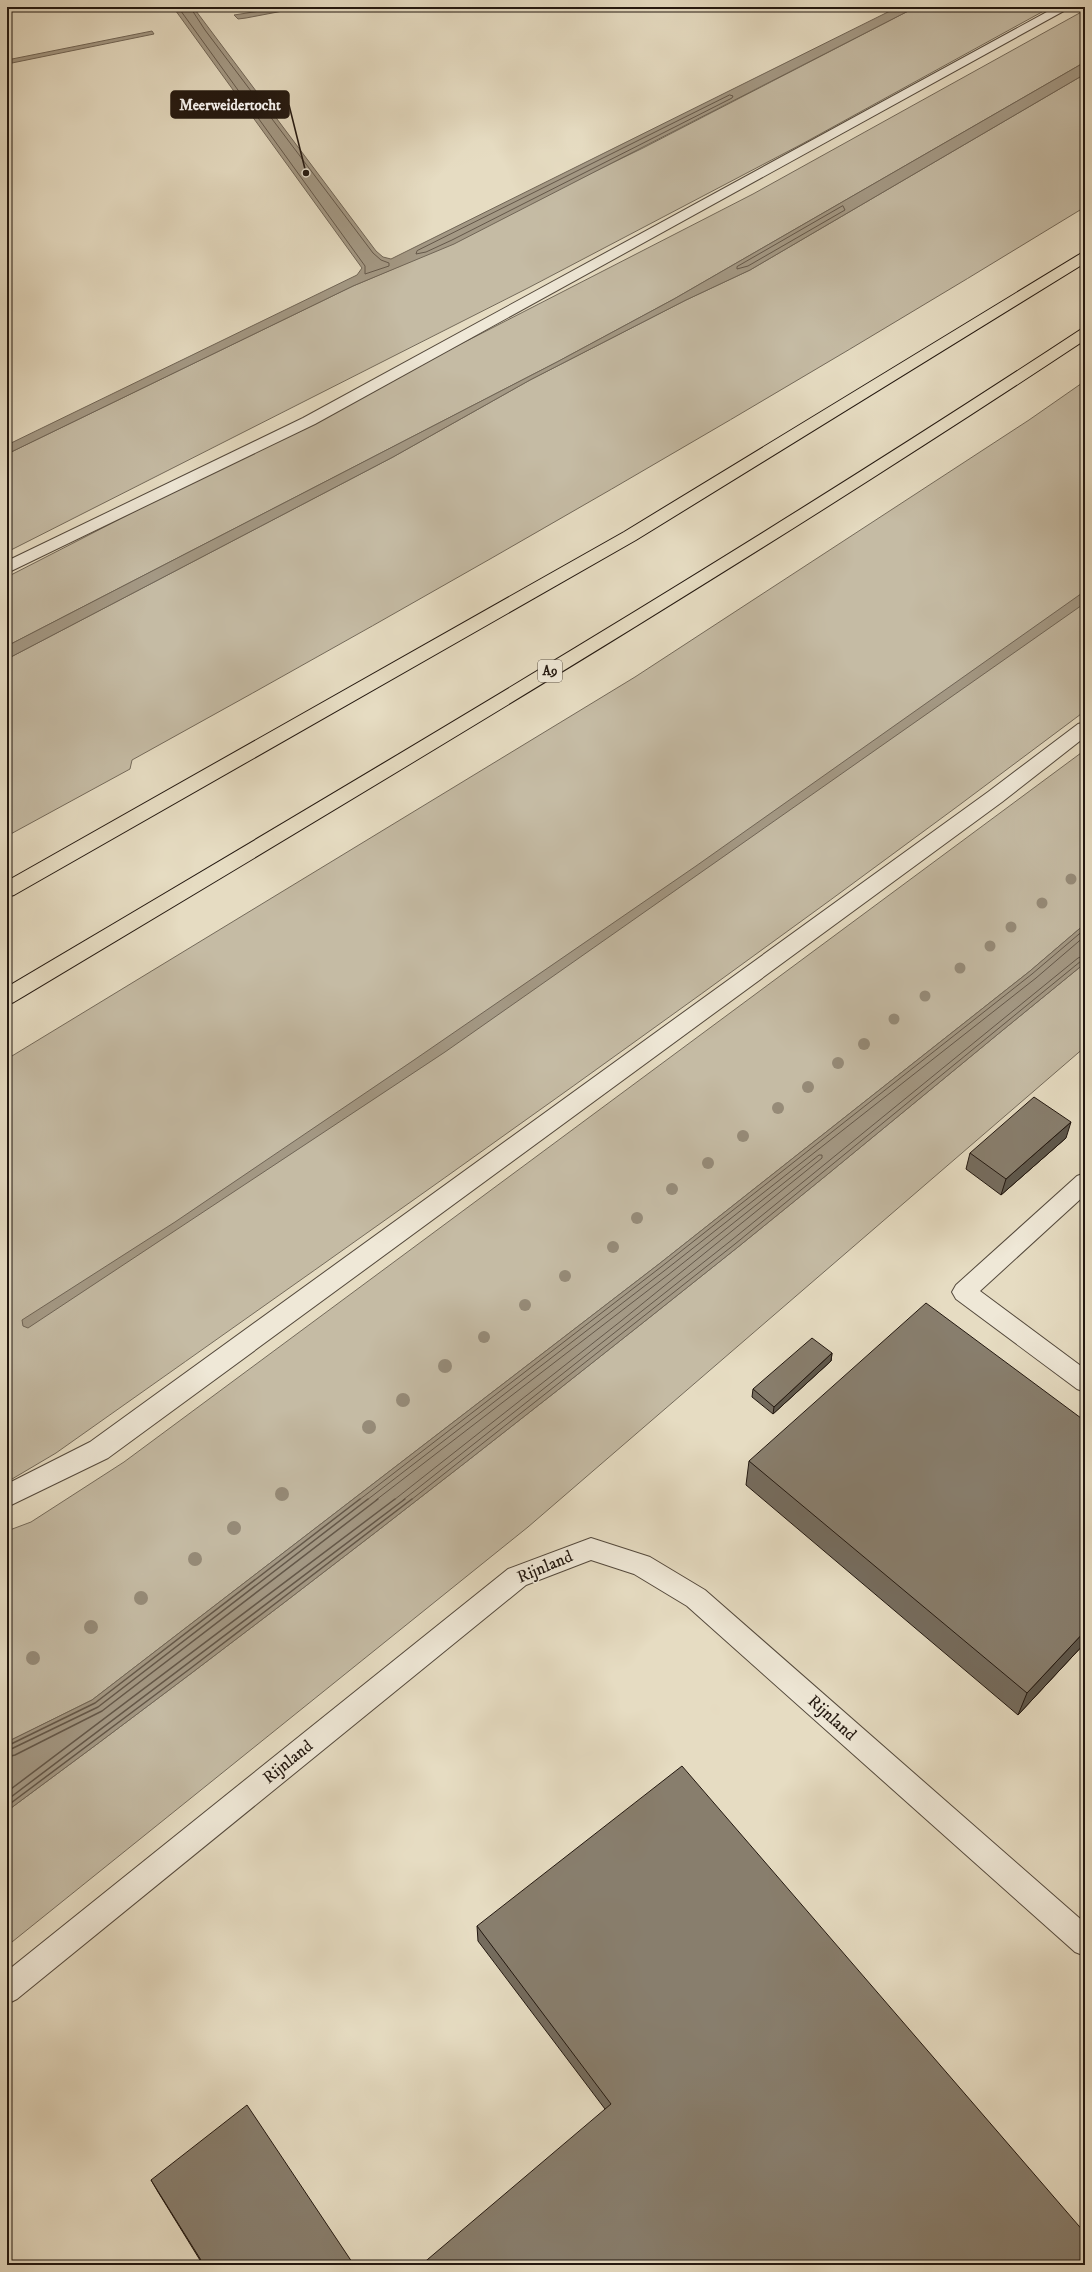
<svg xmlns="http://www.w3.org/2000/svg" width="1092" height="2272" viewBox="0 0 1092 2272" font-family="'IM FELL DW Pica',serif">
	<rect width="100%" height="100%" fill="#e6dcc2"/>
	<filter id="stains"><feTurbulence type="fractalNoise" baseFrequency=".005" numOctaves="4"/><feColorMatrix values="0 0 0 0 .2 0 0 0 0 .09 0 0 0 0 .02 0 0 0 .5 -.17"/></filter>
	<radialGradient id="worn" r=".72"><stop offset=".6" stop-color="#630" stop-opacity="0"/><stop offset="1" stop-color="#630" stop-opacity=".3"/></radialGradient>
	<path fill="#c5bba4" stroke="#746a5a" d="M916 7H1051L802 144 528 288 7 552V454L353 286 400 266 643 148Z
		M1085 10V62L674 299 557 362 7 646V577L753 194Z
		M1085 74V207C772 399 453 583 132 760L130 769 7 836V659L393 457 530 380 686 300 750 270Z
		M1085 381V711C747 966 401 1209 56 1453L7 1482V1059L635 677 1029 420Z
		M1085 750V924L1030 971 659 1264 92 1700 7 1742V1531L31 1522 124 1462Z
		M1085 963V1047L528 1527 7 1946V1811C255 1628 498 1439 738 1247 855 1153 969 1057 1085 963Z"/>
	<path fill="#a49985" stroke="#706556" d="M173 7H193L376 251 383 257 391 259 898 7H916L454 244 353 286 7 454V445L357 275 362 268Z
		M286 7H304L246 18 238 19 234 15Z
		M152 31 154 34 7 64V60Z
		M1085 62V74L750 270 686 300 530 380 393 457 7 659V646L557 362 674 299Z
		M1085 591V603L445 1052 28 1328 23 1326 22 1320 175 1222 414 1060 696 866Z
		M1085 924V963C969 1057 855 1153 738 1247 498 1439 255 1628 7 1811V1742L92 1700 659 1264 1030 971Z"/>
	<g fill="none" stroke-linecap="round" stroke-linejoin="round">
		<path stroke="#64584a" stroke-width="1" d="M178 7 365 266V274L389 266V263L381 260 373 253 205 30 190 7
			M730 95 733 96 732 98 452 240 426 252 416 254 417 251Z
			M843 206 845 210 748 266 737 269V267Z
			M359 1500 661 1267 1032 974 1085 929
			M367 1500 664 1271 1036 978 1085 936
			M376 1500 668 1275 819 1155H822V1158L621 1321 394 1500
			M403 1500 733 1239 1035 993 1078 958 1085 955
			M411 1500 735 1244 1081 961 1085 960"/>
		<path stroke="#64584a" stroke-width="1.5" d="M7 1746 95 1703 360 1499
			M7 1751 98 1707 368 1499
			M7 1757 15 1755 102 1711 378 1499
			M7 1792 395 1499
			M7 1800 405 1499
			M7 1806 191 1668 412 1499"/>
		<defs>
			<path id="lane" d="M1056 7H1071L315 424 7 573V561L303 418Z
				M1085 722V737L1002 802 108 1458 7 1507V1484L90 1442 988 792 1078 724Z
				M1085 1173V1195L980 1291 1085 1369V1392L1077 1389 956 1299 952 1292 956 1285 1077 1176Z"/>
			<path id="street" d="M591 1538 650 1557 705 1590 1085 1923V1956L1075 1952 687 1606 634 1574 591 1560 526 1585 17 1999 7 2004V1971L508 1569Z"/>
			<path id="highway" d="M1085 253V263L636 540 14 895 7 897V881L624 532 1080 254Z
				M1085 328V340C735 572 374 786 14 1002L7 1005V987C368 773 729 561 1080 330Z"/>
		</defs>
		<use href="#lane" stroke="#54493c" stroke-width="2"/>
		<use href="#street" stroke="#54493c" stroke-width="2"/>
		<use href="#highway" stroke="#231810" stroke-width="2"/>
		<use href="#lane" fill="#efe8d7" fill-rule="evenodd"/>
		<use href="#street" fill="#efe8d7" fill-rule="evenodd"/>
		<use href="#highway" fill="#e6dcc2" fill-rule="evenodd"/>
	</g>
	<g fill="#968b78">
		<circle cx="1071" cy="879" r="5.5"/>
		<circle cx="1042" cy="903" r="5.5"/>
		<circle cx="1011" cy="927" r="5.5"/>
		<circle cx="990" cy="946" r="5.5"/>
		<circle cx="960" cy="968" r="5.5"/>
		<circle cx="925" cy="996" r="5.5"/>
		<circle cx="894" cy="1019" r="5.5"/>
		<circle cx="864" cy="1044" r="6"/>
		<circle cx="838" cy="1063" r="6"/>
		<circle cx="808" cy="1087" r="6"/>
		<circle cx="778" cy="1108" r="6"/>
		<circle cx="743" cy="1136" r="6"/>
		<circle cx="708" cy="1163" r="6"/>
		<circle cx="672" cy="1189" r="6"/>
		<circle cx="637" cy="1218" r="6"/>
		<circle cx="613" cy="1247" r="6"/>
		<circle cx="565" cy="1276" r="6"/>
		<circle cx="525" cy="1305" r="6"/>
		<circle cx="484" cy="1337" r="6"/>
		<circle cx="445" cy="1366" r="7"/>
		<circle cx="403" cy="1400" r="7"/>
		<circle cx="369" cy="1427" r="7"/>
		<circle cx="282" cy="1494" r="7"/>
		<circle cx="234" cy="1528" r="7"/>
		<circle cx="195" cy="1559" r="7"/>
		<circle cx="141" cy="1598" r="7"/>
		<circle cx="91" cy="1627" r="7"/>
		<circle cx="33" cy="1658" r="7"/>
	</g>
	<path fill="#756c5e" stroke="#231810" d="M1066 1138 1001 1195 966 1169 970 1153Z
		M832 1353 831 1361 773 1414 752 1397 753 1389Z
		M1085 1421V1643L1018 1715 746 1485 749 1461Z
		M477 1926 1085 2233 605 2109 478 1941Z
		M151 2180 354 2265H203L158 2192Z"/>
	<path fill="#5f584c" stroke="#231810" d="M1071 1122 1066 1138 1001 1195 1006 1179Z
		M832 1353 831 1361 773 1414 774 1407Z
		M1085 1631V1643L1018 1715 1027 1693Z"/>
	<path fill="#887e6d" stroke="#231810" d="M1034 1097 1071 1122 1006 1179 970 1153Z
		M926 1303 1085 1421V1631L1027 1693 749 1461Z
		M812 1338 832 1353 774 1407 753 1389Z
		M682 1766 1085 2233V2265H421L611 2104 477 1926Z
		M247 2105 354 2265H204L151 2180Z"/>
	<g text-anchor="middle" dominant-baseline="central" stroke-width="3" stroke-linejoin="round" paint-order="stroke">
		<rect fill="#efe8d7" stroke="#60564c" stroke-width="1" x="538" y="660" width="24" height="22" rx="3"/>
		<g font-size="13" font-weight="bold" fill="#231810">
			<text x="550" y="671">A9</text>
		</g>
		<g font-size="17" fill="#231810" stroke="#efe8d7">
			<text transform="translate(545 1567) rotate(-23)">Rijnland</text>
			<text transform="translate(832 1718) rotate(42)">Rijnland</text>
			<text transform="translate(288 1762) rotate(-39)">Rijnland</text>
		</g>
	</g>
	<path fill="none" stroke="#231810" stroke-width="1.5" d="M306 173L289 105"/>
	<circle fill="#231810" stroke="#efe8d7" stroke-width="1.5" cx="306" cy="173" r="4"/>
	<rect fill="#231810" stroke="#231810" stroke-width="1.5" x="171" y="91" width="118" height="27" rx="4"/>
	<g font-size="15" text-anchor="middle" font-weight="bold" fill="#fff">
		<text x="230" y="110">Meerweidertocht</text>
	</g>
	<rect width="1092" height="2272" fill="none" stroke="#e6dcc2" stroke-width="24"/>
	<rect x="8" y="8" width="1076" height="2256" fill="none" stroke="#231810" stroke-width="2"/>
	<rect x="12" y="12" width="1068" height="2248" fill="none" stroke="#231810"/>
	<rect width="100%" height="100%" filter="url(#stains)"/>
	<rect width="100%" height="100%" fill="url(#worn)"/>
</svg>
